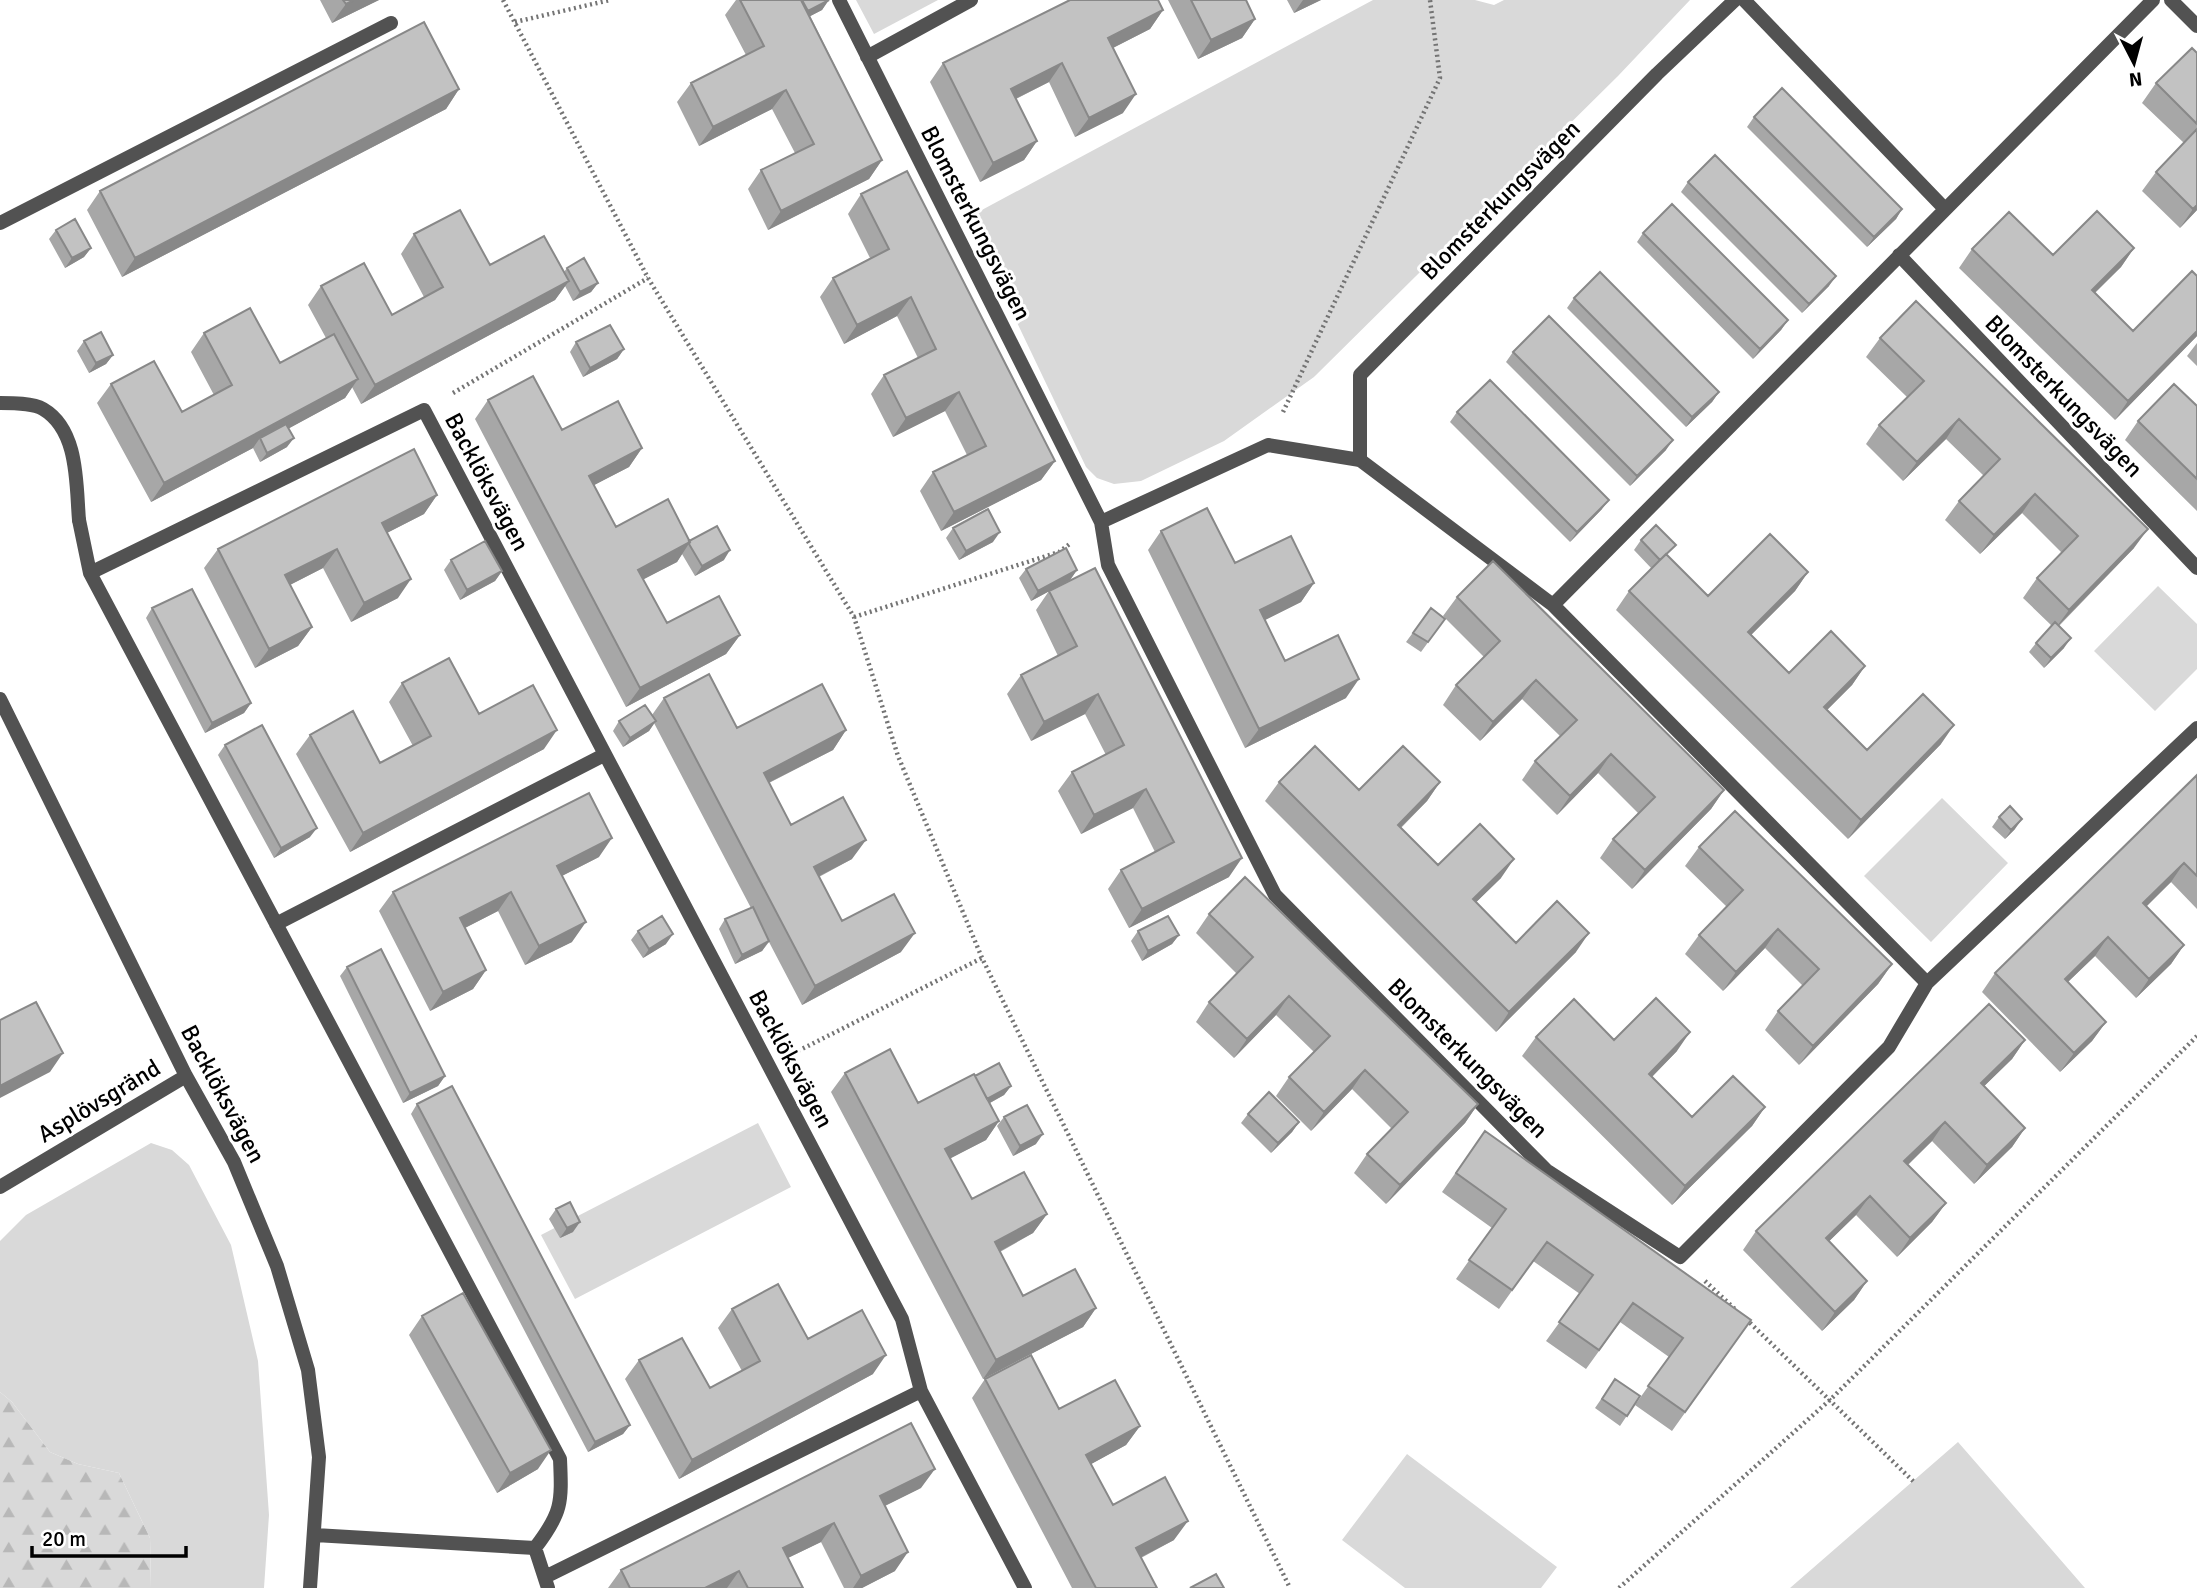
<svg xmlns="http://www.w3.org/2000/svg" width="2197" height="1588" viewBox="0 0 2197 1588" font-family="Signika,sans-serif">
	<defs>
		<pattern id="forest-firs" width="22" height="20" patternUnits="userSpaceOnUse" patternTransform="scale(1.75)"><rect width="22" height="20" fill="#d9d9d9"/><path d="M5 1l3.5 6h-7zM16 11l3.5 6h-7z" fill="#b8b8b8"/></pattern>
	</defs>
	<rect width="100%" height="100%" fill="#fff"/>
	<path fill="#d9d9d9" d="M856 0H938L874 34Z
		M1373 0H1475L1494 5 1504 0H1690L1618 76 1314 377 1224 441 1141 481 1114 484 1097 478 1086 467 967 218Z
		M2158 586 2197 624V669L2155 711 2094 651Z
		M1942 798 2008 863 1931 942 1864 876Z
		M758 1123 791 1187 575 1299 541 1235Z
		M151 1143 172 1150 189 1165 231 1245 258 1361 269 1515 264 1588H151L150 1538 119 1473 78 1464 50 1452 12 1402 0 1392V1241L26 1215Z
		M1958 1442 2085 1588H1790Z
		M1407 1454 1557 1567 1541 1588H1405L1342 1540Z"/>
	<path fill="url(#forest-firs)" d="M0 1392 12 1402 50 1452 78 1464 119 1473 150 1538 151 1588H0Z"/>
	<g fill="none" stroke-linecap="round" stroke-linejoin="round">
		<path stroke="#747474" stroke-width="4.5" stroke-dasharray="2 3.5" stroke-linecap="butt" d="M503 0 648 278 854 617 898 756 982 958 1290 1588
			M515 22 610 0
			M453 393 648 278
			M1283 412 1440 78 1430 0
			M854 617 1059 552 1071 543
			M798 1051 982 958
			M1705 1281 1737 1311
			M1746 1319 1914 1482
			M1619 1588 1831 1399 2197 1036"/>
		<path stroke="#525252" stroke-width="14" d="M839 0 1101 522 1108 565 1275 895 1546 1170 1680 1257 1889 1047 1927 983 2197 728
			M1744 0 1944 208
			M2171 0 2197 26
			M867 57 971 0
			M1899 255 2197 568
			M79 520 90 573 560 1459C562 1503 562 1513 535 1548L548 1588
			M1101 522 1268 445 1360 460 1553 605 1927 983
			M90 573 424 410 902 1319 921 1391 1025 1588
			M1553 605 2153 0
			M276 924 604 755
			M545 1577 921 1391"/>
		<path stroke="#525252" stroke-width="14" d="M0 223 391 23
			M0 403C12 403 33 403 43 409 79 430 76 485 79 520
			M1360 460V375L1657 74 1735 0
			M0 699 186 1076 234 1162 277 1266 308 1370 319 1457 310 1588
			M0 1187 186 1076
			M315 1535 535 1548"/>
	</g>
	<path fill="#a7a7a7" d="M320 0H379L332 23Z
		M736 0H828L822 10 810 16 882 160 869 179 768 230 748 189 761 170 795 153 772 109 699 146 677 102 691 83 746 55 725 15Z
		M1168 0H1246L1255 19 1242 38 1198 59Z
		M1287 0H1321L1294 13Z
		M1163 10 1150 29 1113 48 1123 113 1075 137 1049 82 1016 99 1037 141 1024 160 980 182 930 82 943 63Z
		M2197 53V210L2180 228 2142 191 2156 172 2184 143 2142 103 2156 83Z
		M459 89 446 109 122 277 87 210 100 191Z
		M1754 117 1902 209 1896 219 1867 247 1747 127Z
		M1688 182 1829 286 1802 313 1681 192Z
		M861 194 1055 461 1041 480 941 531 920 491 933 472 967 455 945 411 893 437 871 394 884 375 918 358 897 316 844 344 820 297 833 278 870 258 848 214Z
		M56 230 91 248 84 257 65 268 49 239Z
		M1643 233 1788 320 1781 330 1753 359 1637 242Z
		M414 234 490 265 564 272 567 268 598 283 591 292 573 301 565 286 555 300 361 404 352 387 345 398 289 428 287 447 260 462 253 448 151 502 97 403 111 384 182 412 214 395 191 352 204 333 280 363 326 338 308 305 321 286 392 315 424 297 401 254Z
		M2134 248 2121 267 2095 293 2133 331 2197 276V336L2115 420 1959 268 1972 249 2053 255Z
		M1574 298 1719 392 1712 402 1686 427 1567 308Z
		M1880 338 2134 548 2059 626 2064 648 2044 668 2029 652 2036 643 2052 626 2023 598 2037 578 2062 553 2022 513 1980 554 1945 520 1959 501 1984 476 1946 439 1903 481 1866 444 1879 425 1907 397 1866 357Z
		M84 341 113 355 106 364 89 373 77 351Z
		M576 342 624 349 617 359 583 377 570 352Z
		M2197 343V366L2187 356Z
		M1513 352 1666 450 1630 486 1506 362Z
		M488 400 562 430 642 448 629 467 594 485 616 527 689 541 724 560 695 576 682 554 677 562 643 579 667 623 740 635 726 654 626 707 475 419Z
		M2197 406V511L2125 440 2138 421Z
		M1457 412 1602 509 1570 542 1450 422Z
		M437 495 424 514 387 533 398 598 351 622 323 568 290 585 312 627 298 646 255 668 204 568 218 549Z
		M953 528 993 542 959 560 946 538Z
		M1161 531 1235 563 1314 583 1301 602 1265 620 1285 661 1346 698 1245 748 1148 550Z
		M1641 540 1668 556 1708 596 1808 572 1795 591 1751 635 1789 673 1865 666 1852 685 1827 710 1867 750 1941 744 1848 839 1616 610 1629 591 1652 569 1634 550Z
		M451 560 502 571 495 581 460 600 444 570Z
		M1026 569 1077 570 1070 580 1031 601 1019 578Z
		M1049 591 1229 877 1129 928 1108 889 1121 870 1155 852 1133 808 1081 834 1058 791 1072 772 1106 755 1085 714 1031 741 1007 694 1021 675 1058 656 1036 610Z
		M1457 597 1724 790 1711 809 1632 889 1600 858 1613 839 1638 813 1598 773 1557 815 1522 780 1535 761 1560 736 1522 699 1480 741 1443 705 1456 685 1484 657 1443 616Z
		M152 608 251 703 244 713 205 733 146 618Z
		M1431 608 1445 619 1421 652 1406 642Z
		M402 683 479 714 544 749 350 852 296 754 310 735 380 763 413 746 389 702Z
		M664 698 737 728 846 730 833 750 769 783 791 825 852 859 819 877 842 921 901 952 802 1005 769 942 762 951 735 964 719 929 725 919 751 908 654 723 649 731 623 747 613 731 619 721 652 715Z
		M225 745 310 837 274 858 218 755Z
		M2197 775V909L2171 882 2146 906 2184 945 2171 964 2136 998 2095 956 2068 982 2106 1022 2092 1041 2060 1072 1982 992 1995 973Z
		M1279 782 1359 790 1440 782 1427 801 1401 828 1438 865 1501 878 1476 902 1516 943 1576 952 1496 1032 1265 801Z
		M1999 817 2015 829 2005 839 1992 827Z
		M1699 847 1892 964 1878 984 1799 1065 1765 1030 1778 1011 1803 986 1765 948 1723 991 1685 954 1699 935 1727 907 1685 866Z
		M599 857 562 876 572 942 525 965 498 911 465 928 486 970 473 989 430 1011 379 911 393 892Z
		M1209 914 1478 1104 1465 1123 1386 1204 1354 1173 1367 1154 1392 1129 1352 1089 1311 1131 1276 1096 1289 1077 1314 1052 1276 1015 1234 1058 1196 1022 1209 1002 1237 974 1196 933Z
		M638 931 666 944 643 958 631 940Z
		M1138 931 1179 935 1172 944 1142 961 1131 941Z
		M347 967 445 1076 438 1086 403 1103 340 976Z
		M1536 1037 1614 1040 1677 1051 1652 1077 1692 1117 1765 1107 1752 1126 1672 1205 1522 1056Z
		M2025 1040 2012 1059 1984 1086 2025 1128 2012 1147 1974 1184 1932 1141 1908 1165 1946 1203 1932 1222 1897 1257 1856 1215 1829 1241 1867 1281 1854 1300 1822 1331 1743 1250 1756 1231Z
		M845 1073 918 1103 975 1076 1011 1086 1004 1095 990 1103 999 1121 986 1140 950 1158 972 1199 1047 1214 1033 1233 1000 1252 1023 1296 1096 1308 1083 1327 983 1379 831 1092Z
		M417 1104 630 1425 623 1434 588 1452 411 1114Z
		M1248 1114 1299 1122 1292 1132 1271 1153 1241 1123Z
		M1004 1117 1036 1144 1013 1156 997 1126Z
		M1485 1131 1751 1320 1672 1431 1635 1405 1669 1357 1620 1322 1586 1369 1546 1341 1580 1294 1533 1261 1499 1309 1456 1279 1492 1228 1442 1192Z
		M556 1209 573 1232 560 1238 549 1219Z
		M732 1309 808 1339 873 1374 679 1479 625 1379 639 1360 710 1388 742 1371 718 1328Z
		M422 1316 538 1469 497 1493 409 1335Z
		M985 1379 1059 1409 1140 1426 1126 1445 1091 1464 1113 1505 1174 1540 1141 1558 1157 1588H1072L972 1398Z
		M1615 1379 1640 1396 1620 1426 1595 1408Z
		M921 1488 885 1506 895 1571 862 1588H844L821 1542 788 1558 803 1588H608L621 1570Z"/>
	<path fill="#888" d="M354 0H379L332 23 346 4Z
		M829 0 822 10 801 21 808 11Z
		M1303 0H1321L1294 13Z
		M1163 10 1150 29 1095 57 1108 38Z
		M1255 19 1242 38 1198 59 1211 40Z
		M1062 63 1049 82 997 108 1011 89Z
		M459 89 446 109 122 277 135 258Z
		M786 90 772 109 699 146 713 127Z
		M1136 94 1123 113 1075 137 1089 118Z
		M1037 141 1024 160 980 182 993 163Z
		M882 160 869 179 768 230 781 211Z
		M2197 205V210L2180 228 2193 209Z
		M1902 209 1896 219 1867 247 1874 237Z
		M91 248 84 257 65 268 72 258Z
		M2134 248 2121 267 2078 309 2092 290Z
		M1836 276 1829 286 1802 313 1809 304Z
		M569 281 555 300 361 404 375 385Z
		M598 283 591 292 573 301 580 292Z
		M911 297 897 316 844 344 857 325Z
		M1788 320 1781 330 1753 359 1760 349Z
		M2197 331V336L2115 420 2128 401Z
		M624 349 617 359 583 377 590 368Z
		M113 355 106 364 89 373 96 363Z
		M358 379 345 398 262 443 260 438 253 448 151 502 164 483Z
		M959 392 945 411 893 437 906 418Z
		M1719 392 1712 402 1686 427 1692 417Z
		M1959 419 1946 439 1903 481 1917 462Z
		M294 438 287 447 260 462 267 453Z
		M1673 440 1666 450 1630 486 1637 476Z
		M642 448 629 467 575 495 589 476Z
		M1055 461 1041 480 941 531 954 512Z
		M2035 494 2022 513 1980 554 1994 535Z
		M437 495 424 514 369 542 382 523Z
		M1609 500 1602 509 1570 542 1577 532Z
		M2148 529 2134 548 2055 629 2069 610Z
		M1000 532 993 542 959 560 966 551Z
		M690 542 677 562 625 589 638 570Z
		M337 549 323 568 272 594 285 575Z
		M730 550 724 560 695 576 702 566Z
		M1077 570 1070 580 1031 601 1038 591Z
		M502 571 495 581 460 600 467 590Z
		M1808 572 1795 591 1735 651 1748 632Z
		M411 579 398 598 351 622 364 603Z
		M1314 583 1301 602 1247 629 1260 610Z
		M312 627 298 646 255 668 269 649Z
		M740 635 726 654 626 707 640 688Z
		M2071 638 2064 648 2044 668 2051 658Z
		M1865 666 1852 685 1811 726 1824 707Z
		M1359 679 1346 698 1245 748 1259 729Z
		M1536 680 1522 699 1480 741 1493 722Z
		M1098 694 1085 714 1031 741 1044 722Z
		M251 703 244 713 205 733 212 723Z
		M656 721 649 731 623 747 630 738Z
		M1954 725 1941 744 1848 839 1861 820Z
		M557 730 544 749 350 852 363 833Z
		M846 730 833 750 750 792 764 773Z
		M1611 754 1598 773 1557 815 1570 796Z
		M1440 782 1427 801 1384 844 1398 825Z
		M1146 789 1133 808 1081 834 1094 815Z
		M1724 790 1711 809 1632 889 1645 870Z
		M2022 819 2015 829 2005 839 2011 830Z
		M317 828 310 837 274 858 281 848Z
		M612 838 599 857 544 885 557 866Z
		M866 840 852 859 800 886 814 867Z
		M1242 858 1229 877 1129 928 1142 909Z
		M1514 859 1501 878 1460 918 1473 899Z
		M2184 863 2171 882 2130 923 2143 903Z
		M511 892 498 911 447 937 460 918Z
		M586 922 572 942 525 965 539 946Z
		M1778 929 1765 948 1723 991 1736 972Z
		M915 933 901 952 802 1005 815 986Z
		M1589 933 1576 952 1496 1032 1509 1012Z
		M673 934 666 944 643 958 649 949Z
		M1179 935 1172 944 1142 961 1148 951Z
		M2108 937 2095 956 2051 998 2065 979Z
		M769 941 762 951 735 964 742 955Z
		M2184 945 2171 964 2136 998 2149 979Z
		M1892 964 1878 984 1799 1065 1813 1046Z
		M486 970 473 989 430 1011 443 992Z
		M1289 996 1276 1015 1234 1058 1247 1039Z
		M2106 1022 2092 1041 2060 1072 2074 1053Z
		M1690 1032 1677 1051 1636 1093 1649 1074Z
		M2025 1040 2012 1059 1968 1102 1981 1083Z
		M63 1053 50 1072 0 1098V1086Z
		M1365 1070 1352 1089 1311 1131 1324 1112Z
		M445 1076 438 1086 403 1103 410 1093Z
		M1011 1086 1004 1095 975 1111 981 1102Z
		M1478 1104 1465 1123 1386 1204 1400 1185Z
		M1765 1107 1752 1126 1672 1205 1685 1186Z
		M999 1121 986 1140 932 1168 945 1149Z
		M1299 1122 1292 1132 1271 1153 1278 1143Z
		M1945 1122 1932 1141 1891 1181 1904 1161Z
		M2025 1128 2012 1147 1974 1184 1987 1165Z
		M1043 1134 1036 1144 1013 1156 1020 1146Z
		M1870 1196 1856 1215 1813 1257 1826 1238Z
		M1946 1203 1932 1222 1897 1257 1910 1238Z
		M1047 1214 1033 1233 982 1261 995 1242Z
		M580 1222 573 1232 560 1238 567 1228Z
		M1867 1281 1854 1300 1822 1331 1835 1312Z
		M1096 1308 1083 1327 983 1379 996 1360Z
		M886 1355 873 1374 679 1479 692 1460Z
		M630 1425 623 1434 588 1452 595 1442Z
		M1140 1426 1126 1445 1073 1474 1086 1455Z
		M551 1450 538 1469 497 1493 510 1473Z
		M935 1469 921 1488 866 1515 880 1496Z
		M1188 1521 1174 1540 1122 1567 1136 1548Z
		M834 1523 821 1542 769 1567 783 1548Z
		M908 1552 895 1571 862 1588H853L861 1576Z
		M739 1571 727 1588H705Z"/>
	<path fill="#c2c2c2" stroke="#888" stroke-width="2" d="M343 0H354L346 4Z
		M740 0H801L882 160 781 211 761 170 814 144 786 90 713 127 691 83 764 46Z
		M802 0H829L808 11Z
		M1070 0H1158L1163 10 1108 38 1136 94 1089 118 1062 63 1011 89 1037 141 993 163 943 63Z
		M1191 0H1246L1255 19 1211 40Z
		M424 22 459 89 135 258 100 191Z
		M2192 48 2197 53V124L2156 83Z
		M1782 88 1902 209 1874 237 1754 117Z
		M2197 129V205L2193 209 2156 172Z
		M1715 155 1836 276 1809 304 1688 182Z
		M907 171 1055 461 954 512 933 472 986 446 959 392 906 418 884 375 936 349 911 297 857 325 833 278 889 249 861 194Z
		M1672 204 1788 320 1760 349 1643 233Z
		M460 210 490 265 544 236 569 281 375 385 321 286 364 263 392 315 443 287 414 234Z
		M2097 211 2134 248 2092 290 2133 331 2192 271 2197 276V331L2128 401 1972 249 2009 212 2053 255Z
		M75 219 91 248 72 258 56 230Z
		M584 258 598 283 580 292 567 268Z
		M1600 272 1719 392 1692 417 1574 298Z
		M1916 301 2148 529 2069 610 2037 578 2078 536 2035 494 1994 535 1959 501 2000 459 1959 419 1917 462 1879 425 1924 381 1880 338Z
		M250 308 280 363 334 334 358 379 164 483 111 384 154 361 182 412 232 385 204 333Z
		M1549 316 1673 440 1637 476 1513 352Z
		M610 325 624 349 590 368 576 342Z
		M101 332 113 355 96 363 84 341Z
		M533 376 562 430 618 401 642 448 589 476 616 527 668 499 690 542 638 570 667 623 719 596 740 635 640 688 488 400Z
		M1490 380 1609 500 1577 532 1457 412Z
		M2174 384 2197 406V479L2138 421Z
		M286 424 294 438 267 453 260 438Z
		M414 449 437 495 382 523 411 579 364 603 337 549 285 575 312 627 269 649 218 549Z
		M1207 508 1235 563 1291 536 1314 583 1260 610 1285 661 1338 635 1359 679 1259 729 1161 531Z
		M988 509 1000 532 966 551 953 528Z
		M1656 525 1676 545 1660 560 1641 540Z
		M717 526 730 550 702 566 689 544 690 542 689 541Z
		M1770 534 1808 572 1748 632 1789 673 1831 631 1865 666 1824 707 1867 750 1923 694 1954 725 1861 820 1629 591 1666 554 1708 596Z
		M485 541 502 571 467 590 451 560Z
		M1066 548 1077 570 1038 591 1026 569Z
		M1493 561 1724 790 1645 870 1613 839 1655 797 1611 754 1570 796 1535 761 1577 720 1536 680 1493 722 1456 685 1500 641 1457 597Z
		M1095 568 1242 858 1142 909 1121 870 1174 842 1146 789 1094 815 1072 772 1124 745 1098 694 1044 722 1021 675 1077 646 1049 591Z
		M192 589 251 703 212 723 152 608Z
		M1431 608 1445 619 1428 642 1413 633Z
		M2055 622 2071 638 2051 658 2036 643Z
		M449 658 479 714 533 685 557 730 363 833 310 735 353 711 380 763 431 736 402 683Z
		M709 674 737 728 822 684 846 730 764 773 791 825 843 797 866 840 814 867 842 921 894 894 915 933 815 986 664 698Z
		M645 705 656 721 630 738 619 721Z
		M262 725 317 828 281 848 225 745Z
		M1315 746 1359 790 1403 746 1440 782 1398 825 1438 865 1480 824 1514 859 1473 899 1516 943 1557 901 1589 933 1509 1012 1279 782Z
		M2197 775V876L2184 863 2143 903 2184 945 2149 979 2108 937 2065 979 2106 1022 2074 1053 1995 973Z
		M589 793 612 838 557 866 586 922 539 946 511 892 460 918 486 970 443 992 393 892Z
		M2010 806 2022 819 2011 830 1999 817Z
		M1735 811 1892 964 1813 1046 1778 1011 1819 969 1778 929 1736 972 1699 935 1743 890 1699 847Z
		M1245 877 1478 1104 1400 1185 1367 1154 1408 1112 1365 1070 1324 1112 1289 1077 1330 1036 1289 996 1247 1039 1209 1002 1253 957 1209 914Z
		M753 907 769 941 742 955 725 919Z
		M662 916 673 934 649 949 638 931Z
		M1168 916 1179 935 1148 951 1138 931Z
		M381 949 445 1076 410 1093 347 967Z
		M1656 998 1690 1032 1649 1074 1692 1117 1733 1076 1765 1107 1685 1186 1536 1037 1574 999 1614 1040Z
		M36 1002 63 1053 0 1086V1020Z
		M1989 1004 2025 1040 1981 1083 2025 1128 1987 1165 1945 1122 1904 1161 1946 1203 1910 1238 1870 1196 1826 1238 1867 1281 1835 1312 1756 1231Z
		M890 1049 918 1103 974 1074 999 1121 945 1149 972 1199 1024 1172 1047 1214 995 1242 1023 1296 1075 1269 1096 1308 996 1360 845 1073Z
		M999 1063 1011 1086 987 1099 975 1076Z
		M452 1086 630 1425 595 1442 417 1104Z
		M1269 1092 1299 1122 1278 1143 1248 1114Z
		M1027 1105 1043 1134 1020 1146 1004 1117Z
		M1485 1131 1751 1320 1685 1412 1648 1386 1683 1338 1633 1303 1599 1350 1559 1322 1593 1275 1547 1242 1512 1290 1469 1260 1506 1209 1456 1173Z
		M570 1202 580 1222 567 1228 556 1209Z
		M778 1284 808 1339 862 1310 886 1355 692 1460 639 1360 682 1338 710 1388 760 1361 732 1309Z
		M463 1293 551 1450 510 1473 422 1316Z
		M1031 1355 1059 1409 1115 1380 1140 1426 1086 1455 1113 1505 1165 1477 1188 1521 1136 1548 1157 1588H1096L985 1379Z
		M1615 1379 1640 1396 1627 1416 1602 1399Z
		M911 1423 935 1469 880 1496 908 1552 861 1576 834 1523 783 1548 803 1588H748L739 1571 705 1588H630L621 1570Z
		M1216 1574 1224 1588H1190Z"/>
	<g text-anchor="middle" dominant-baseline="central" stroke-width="6" stroke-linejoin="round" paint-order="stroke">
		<g font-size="24" fill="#000" stroke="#fff">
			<text transform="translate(1500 200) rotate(-45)">Blomsterkungsvägen</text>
			<text transform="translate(976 223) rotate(63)">Blomsterkungsvägen</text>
			<text transform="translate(2064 396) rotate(46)">Blomsterkungsvägen</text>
			<text transform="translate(487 482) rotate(62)">Backlöksvägen</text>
			<text transform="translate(1468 1058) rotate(45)">Blomsterkungsvägen</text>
			<text transform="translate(791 1059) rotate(62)">Backlöksvägen</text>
			<text transform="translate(223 1094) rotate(62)">Backlöksvägen</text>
			<text transform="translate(99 1101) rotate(-31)">Asplövsgränd</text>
		</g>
	</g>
	<g transform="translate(2134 63) rotate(174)" stroke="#ffffff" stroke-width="5" paint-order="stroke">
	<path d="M0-5L12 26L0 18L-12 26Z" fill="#000000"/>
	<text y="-10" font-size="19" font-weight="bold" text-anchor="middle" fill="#000000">N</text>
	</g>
	<path d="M32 1546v10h154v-10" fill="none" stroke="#000000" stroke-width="3.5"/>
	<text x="42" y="1546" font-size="21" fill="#000000" stroke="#ffffff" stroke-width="5" paint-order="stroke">20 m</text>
</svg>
